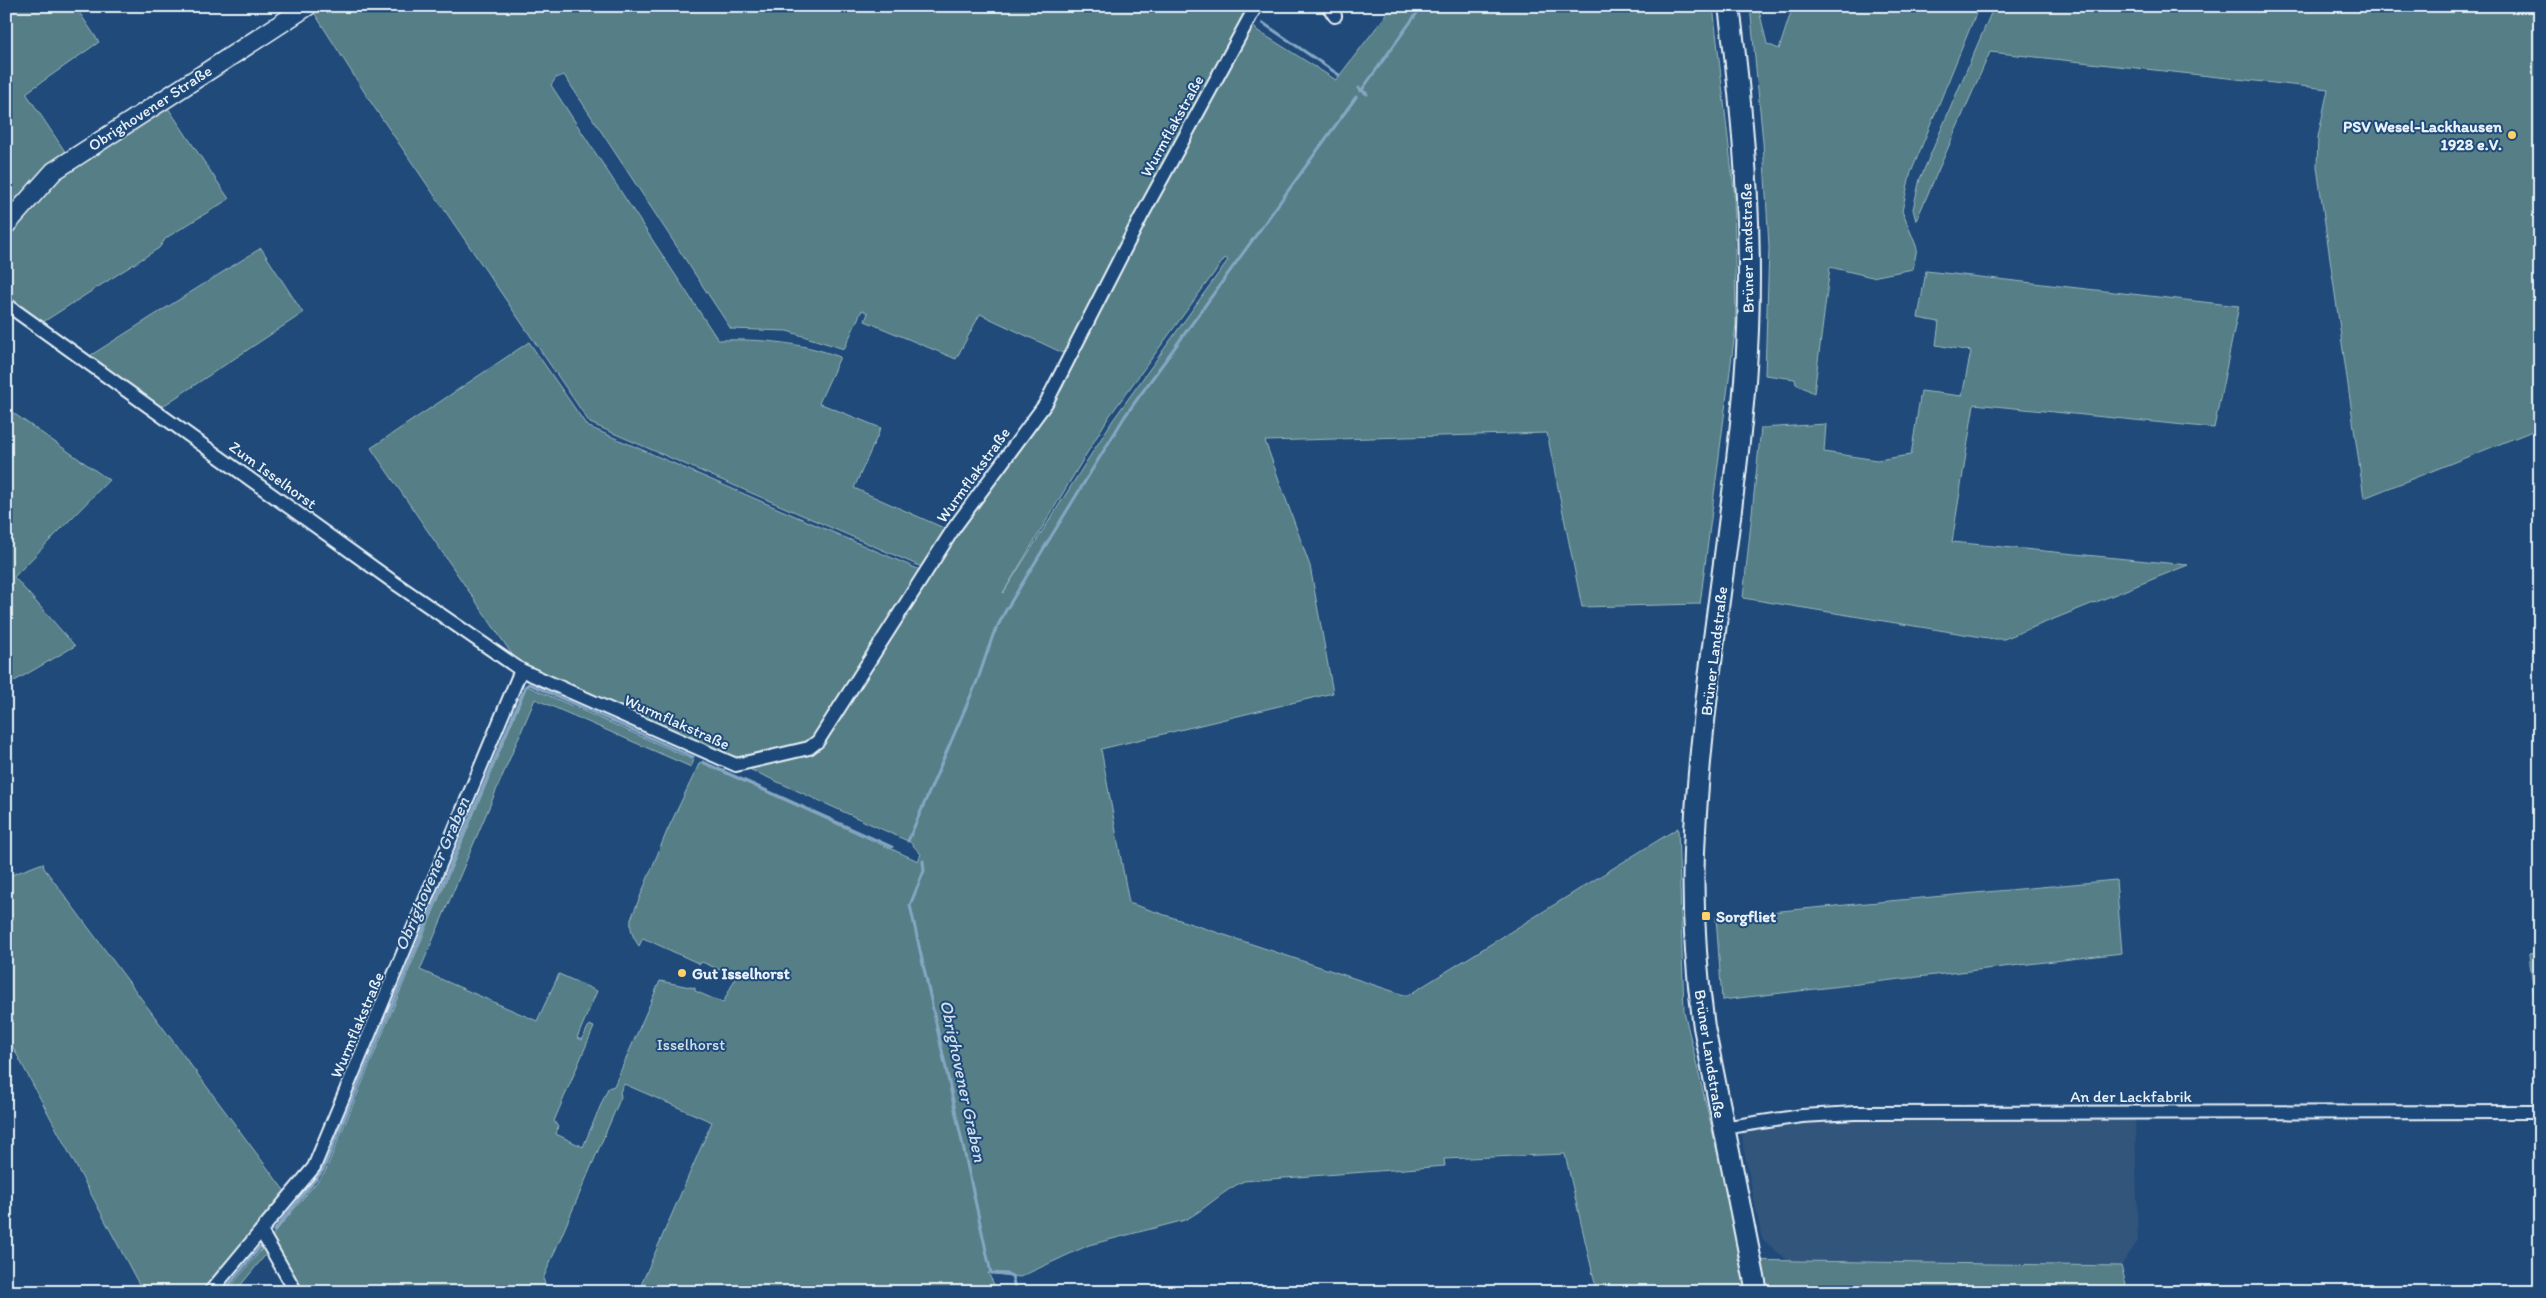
<svg xmlns="http://www.w3.org/2000/svg" width="2546" height="1298" viewBox="0 0 2546 1298" font-family="Itim,sans-serif">
	<rect width="100%" height="100%" fill="#1f4a7a"/>
	<filter id="ink" filterUnits="userSpaceOnUse"><feTurbulence type="fractalNoise" baseFrequency=".02" numOctaves="2"/><feDisplacementMap in="SourceGraphic" scale="10" xChannelSelector="R" yChannelSelector="G"/><feConvolveMatrix kernelMatrix="1 2 1 2 8 2 1 2 1" color-interpolation-filters="sRGB"/></filter>
	<g filter="url(#ink)">
		<path fill="#32547b" d="M2135 1118 2138 1241 2121 1266 1787 1260 1762 1239 1743 1146 1742 1129 1819 1120Z"/>
		<path fill="#547e86" stroke="#9eb8bf" fill-rule="evenodd" d="M6 6H75L99 42 26 93 68 156 6 218Z
			M318 6H1227L1233 10 1236 6H1251L1245 18 1258 31 1336 80 1393 6H1713L1734 191 1736 324 1700 604 1582 607 1547 433 1265 441 1310 566 1333 693 1101 749 1129 903 1407 996 1678 828 1684 1011 1736 1231 1738 1260 2121 1266 2126 1284 2121 1292H1597L1565 1154 1444 1159 1445 1166 1244 1181C1222 1191 1206 1209 1185 1220L1089 1245 1020 1277 988 1273 998 1292H638L712 1122 624 1084 620 1092 621 1097 543 1279 546 1285 560 1292H303L271 1237 325 1172 527 686 694 760 691 767 535 699 420 970 537 1021 559 974 597 991 577 1038 582 1040 589 1025 594 1027 554 1121 558 1127 556 1134 583 1147 608 1088 614 1086 660 981 695 988V991L723 1003 736 977 702 962 700 964 643 938 639 946C632 936 630 930 631 919L667 831 700 762 918 861 921 854 910 842 747 768 817 751 964 521 1062 389 1101 308 1065 354 980 314 956 359 865 321 868 313 862 310 844 349 787 331 731 329 564 75 556 78 551 85 718 340C761 339 800 342 840 357L819 403 881 428 854 488 946 529 922 567 590 423 372 104 313 11ZM1225 258 1228 260 1113 420 1003 593 1108 418Z
			M1750 6H1758L1767 44 1779 49 1793 6H1979L1910 175 1902 211 1917 248 1913 269 1872 277 1830 267 1814 393 1796 384 1795 379 1765 375 1769 247 1763 142Z
			M1994 6H2540V428L2364 498 2317 167 2318 137 2328 89 1990 52 1916 221 1913 209 1920 179Z
			M166 105 229 199 166 238 159 248 40 324 6 300V234L57 176Z
			M261 248 303 313 160 408 88 357Z
			M1926 271 2239 306 2214 428 1974 404 1952 542 2188 565 2004 639H1994L1743 598 1761 428 1826 424 1824 452 1877 460 1911 455 1921 391 1962 396 1971 351 1936 345 1939 322 1918 318Z
			M529 342 587 426 920 570 811 741 744 757 724 755 518 663 371 448Z
			M6 408 109 480 14 577 75 646 6 686Z
			M43 863 44 868 286 1193 204 1292H143L6 1034V877Z
			M2116 880 2122 953 1722 1000 1716 917Z
			M2540 952V1048L2529 954Z
			M266 1244 267 1253 235 1292H226Z"/>
		<g fill="none" stroke-linecap="round" stroke-linejoin="round">
			<path stroke="#86a7c4" stroke-width="3" d="M1263 23 1339 75
				M1359 88 1367 94
				M1361 91 1422 6
				M703 762 892 847
				M908 841 978 679 993 635 1006 610 1125 416 1356 97
				M923 861 924 871 910 905 991 1273 1007 1274 1012 1276 1016 1292
				M274 1231 323 1170 525 687 529 684 693 757
				M223 1292 260 1247"/>
			<defs>
				<path id="street" d="M1328 6 1335 16
					M6 304 392 581 521 670
					M1722 1128 1802 1116 1855 1113 2540 1112
					M261 1231 296 1292
					M210 1292 314 1167 521 670 736 765 809 748 818 741 954 528 1046 403 1141 217 1256 6"/>
				<path id="secondary" d="M6 225 54 171 308 6"/>
				<path id="primary" d="M1729 6C1745 130 1755 256 1745 381 1732 539 1700 694 1694 852 1692 910 1696 969 1704 1027L1757 1292"/>
			</defs>
			<use href="#street" stroke="#e8f1f8" stroke-width="16"/>
			<use href="#secondary" stroke="#e8f1f8" stroke-width="21"/>
			<use href="#primary" stroke="#e8f1f8" stroke-width="24"/>
			<use href="#street" stroke="#1f4a7a" stroke-width="12"/>
			<use href="#secondary" stroke="#1f4a7a" stroke-width="18"/>
			<use href="#primary" stroke="#1f4a7a" stroke-width="20"/>
		</g>
	</g>
	<g fill="#ffd166" stroke="#1f4a7a" stroke-width="2">
		<circle cx="2512" cy="135" r="5"/>
		<rect x="1701" y="911" width="10" height="10" rx="2.5"/>
		<circle cx="682" cy="973" r="5"/>
	</g>
	<g text-anchor="middle" dominant-baseline="central" stroke-width="4" stroke-linejoin="round" paint-order="stroke">
		<g font-size="16" fill="#e8f1f8" stroke="#1f4a7a">
			<text transform="translate(150 108) rotate(-33)">Obrighovener Straße</text>
			<text transform="translate(1172 126) rotate(-61)">Wurmflakstraße</text>
			<text transform="translate(1747 248) rotate(-91)">Brüner Landstraße</text>
			<text transform="translate(273 475) rotate(36)">Zum Isselhorst</text>
			<text transform="translate(973 475) rotate(-54)">Wurmflakstraße</text>
			<text transform="translate(1714 651) rotate(-83)">Brüner Landstraße</text>
			<text transform="translate(677 722) rotate(24)">Wurmflakstraße</text>
			<text transform="translate(357 1025) rotate(-67)">Wurmflakstraße</text>
			<text transform="translate(1710 1054) rotate(81)">Brüner Landstraße</text>
			<text x="2131" y="1096">An der Lackfabrik</text>
		</g>
		<g font-size="16" font-weight="bold" fill="#e8f1f8" stroke="#1f4a7a" text-anchor="start">
			<text x="2502" y="126" text-anchor="end">PSV Wesel-Lackhausen<tspan x="2502" dy="18">1928 e.V.</tspan></text>
			<text x="1716" y="916">Sorgfliet</text>
			<text x="692" y="973">Gut Isselhorst</text>
		</g>
		<g font-size="16" fill="#d2e0e7" stroke="#1f4a7a">
			<text x="691" y="1044">Isselhorst</text>
		</g>
		<g font-size="18" font-style="italic" fill="#cfdeeb" stroke="#1f4a7a">
			<text transform="translate(432 874) rotate(-67)">Obrighovener Graben</text>
			<text transform="translate(963 1081) rotate(78)">Obrighovener Graben</text>
		</g>
	</g>
	<rect width="2546" height="1298" fill="none" stroke="#1f4a7a" stroke-width="25"/>
	<rect x="12" y="12" width="2521" height="1273" fill="none" stroke="#e8f1f8" stroke-width="2" filter="url(#ink)"/>
</svg>
